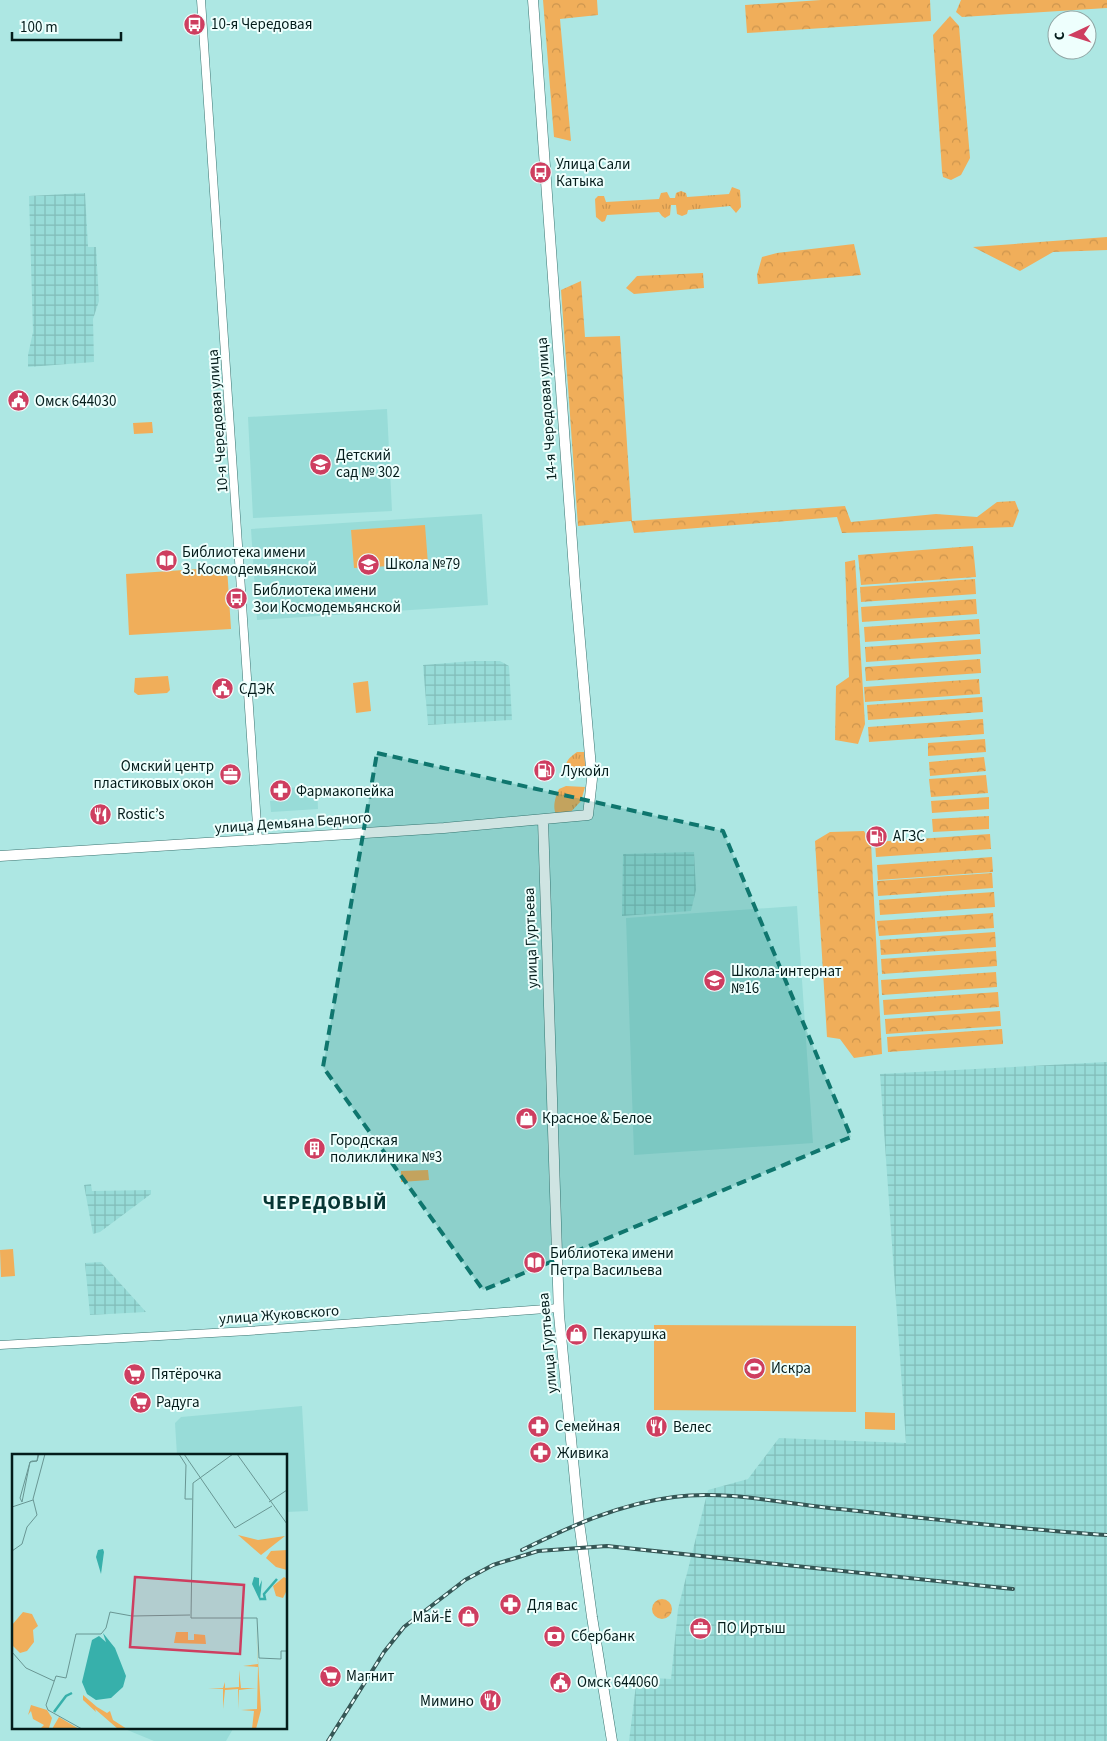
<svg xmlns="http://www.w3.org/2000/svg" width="1107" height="1741" viewBox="0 0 1107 1741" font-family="'Source Sans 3',sans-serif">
	<defs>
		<pattern id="industrial-grid" width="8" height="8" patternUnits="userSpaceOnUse" patternTransform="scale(1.25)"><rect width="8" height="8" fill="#98dcd8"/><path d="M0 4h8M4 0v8" fill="none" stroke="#81bcb9"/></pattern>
		<pattern id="grass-tufts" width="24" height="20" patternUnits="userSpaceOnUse" patternTransform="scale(1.25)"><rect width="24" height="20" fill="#f0ae5a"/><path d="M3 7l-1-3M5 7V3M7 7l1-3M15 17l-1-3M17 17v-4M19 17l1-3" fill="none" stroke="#cc954e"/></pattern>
		<pattern id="forest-crowns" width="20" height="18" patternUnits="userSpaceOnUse" patternTransform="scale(1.25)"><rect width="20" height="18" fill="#f0ae5a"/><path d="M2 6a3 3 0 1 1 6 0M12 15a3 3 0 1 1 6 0" fill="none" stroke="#cc954e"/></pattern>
	</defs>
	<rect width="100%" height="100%" fill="#ade7e3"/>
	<path fill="#98dcd8" d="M387 409 392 511 253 518 248 417Z
		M482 514 488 605 257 620 251 529Z
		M317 786 318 809 271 812 270 801 288 800 287 788Z
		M797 906 813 1143 634 1155 626 918Z
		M302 1406 308 1511 286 1512V1455H177L175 1423 181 1417Z
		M120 1727H234L226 1741H154Z"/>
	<path fill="url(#industrial-grid)" d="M85 193 88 247H96L99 301 93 319 94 362 28 367V355L33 332 29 196Z
		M473 661H500L509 666 512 720 428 725 423 665Z
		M694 852 696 890 691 911 622 916 623 854Z
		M1107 1062V1741H629L637 1677 671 1679 678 1609 708 1490 748 1479 779 1438 906 1443 880 1074Z
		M91 1184 92 1191 151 1190V1194L100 1232 93 1234 84 1185Z
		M101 1262 146 1312 90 1315 85 1263Z"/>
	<path fill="url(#grass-tufts)" d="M732 187 740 190 741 207 736 213 730 206 688 210 687 214 682 216 677 214 676 205H671L670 215 665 218 662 216 659 212 607 215 605 221 602 222 596 217 595 199 598 196H604L606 202 659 199 661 193 667 192 670 198H675L676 193 681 191 686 193 687 197 729 194Z
		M577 752H584L586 774 571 777 568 776C563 764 567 759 577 752Z
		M566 786 585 787 581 801 568 815 556 814C552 807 556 795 559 789Z"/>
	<path fill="url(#forest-crowns)" d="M543 0H597L598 15 560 19 571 141 554 137Z
		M821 0H930L931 21 747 33 745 5Z
		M961 0H1107V8L962 17 956 12Z
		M950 16 959 26 970 158 961 175 951 180 943 177 942 171 933 35Z
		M1107 237V250L1053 252 1020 271 973 247Z
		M854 244 861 275 758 284 757 275 762 257 777 253Z
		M703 273 704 288 634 294 626 288 637 276Z
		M581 281 585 337 620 336 632 521 845 506 851 522 936 514 977 517 997 502 1015 501 1019 511 1013 527 842 533 837 517 634 533 631 521 578 526 561 290Z
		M973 546 976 577 861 585 858 555Z
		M855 560 865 724 858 744 835 740 836 686 849 677 845 562Z
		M975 579 976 594 861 602 860 587Z
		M976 599 977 614 862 622 861 607Z
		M979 619 980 634 865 642 864 627Z
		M980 639 981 654 866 662 865 647Z
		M980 659 981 673 866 681 865 667Z
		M979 679 980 694 865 702 864 687Z
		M982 697 983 712 868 720 867 705Z
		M983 719 984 734 869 742 868 727Z
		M985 739 986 752 928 756V743Z
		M984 757 986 771 930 776 929 762Z
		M986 775 988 793 931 797 929 779Z
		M989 797V809L932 813 931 801Z
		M989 816V829L933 832 932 819Z
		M864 831 871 843 882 1054 854 1058 840 1039 827 1037 815 841 830 832Z
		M990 834 991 849 876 857 875 842Z
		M992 857 993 872 878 880 877 865Z
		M992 873 993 888 878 896 877 881Z
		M994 892 995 907 880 915 879 900Z
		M993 913 994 928 879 936 877 921Z
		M995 932 996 947 881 955 880 940Z
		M996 951 997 966 882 974 881 959Z
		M996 972 997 987 882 995 881 980Z
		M998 992 999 1007 884 1015 883 1000Z
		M1000 1011 1001 1026 886 1034 885 1019Z
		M1002 1029 1003 1044 888 1052 887 1037Z
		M652 1609a10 10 0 1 1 20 0a10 10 0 1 1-20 0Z"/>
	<path fill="#f0ae5a" d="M152 422 153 433 134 434 133 423Z
		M425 525 428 564 354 568 351 530Z
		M227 567 231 629 129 635 126 574Z
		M168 676 170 690 167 693 138 695 134 692 135 678Z
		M368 681 371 711 356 713 353 683Z
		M428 1170 429 1180 401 1182V1171Z
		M13 1249 15 1276 1 1277 0 1250Z
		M654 1325 856 1326V1412L654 1410Z
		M865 1412 895 1413V1430L865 1429Z"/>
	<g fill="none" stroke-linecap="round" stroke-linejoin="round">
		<defs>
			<path id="minor" d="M201 0 258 840
				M0 1345 248 1331 559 1308"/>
			<path id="major" d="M543 820 559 1315 579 1522 592 1617 612 1741
				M0 856 444 828 588 815 592 779 575 584 533 0"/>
		</defs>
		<use href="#minor" stroke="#3c7471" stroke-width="9"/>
		<use href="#major" stroke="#3c7471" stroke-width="11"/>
		<use href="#minor" stroke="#fff" stroke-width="8"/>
		<use href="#major" stroke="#fff" stroke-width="10"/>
		<defs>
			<path id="rail" d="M522 1550C571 1526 619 1504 674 1497 729 1490 785 1504 840 1509 929 1519 1018 1529 1107 1535
				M328 1741 384 1652 404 1627 465 1580 493 1565 538 1551 607 1546 1013 1589"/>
		</defs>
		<use href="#rail" stroke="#355655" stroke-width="4"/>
		<use href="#rail" stroke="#eefffd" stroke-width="2" stroke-dasharray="5.5" stroke-linecap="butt"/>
	</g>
	<path fill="#0f766e" fill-opacity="0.2" stroke="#0f766e" stroke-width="4" stroke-dasharray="10 6" stroke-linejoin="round" d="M377 753 723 831 851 1137 483 1290 323 1067Z"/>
	<defs>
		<symbol id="bus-disc" viewBox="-11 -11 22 22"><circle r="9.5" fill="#ce3e60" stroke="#eefffd"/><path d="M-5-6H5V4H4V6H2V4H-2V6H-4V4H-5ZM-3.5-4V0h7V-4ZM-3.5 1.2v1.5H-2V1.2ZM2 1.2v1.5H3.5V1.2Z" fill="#fff"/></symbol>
		<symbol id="civic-disc" viewBox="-11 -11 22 22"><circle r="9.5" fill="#ce3e60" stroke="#eefffd"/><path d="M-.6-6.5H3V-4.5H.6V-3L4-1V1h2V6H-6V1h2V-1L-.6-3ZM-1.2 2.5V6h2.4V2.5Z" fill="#fff"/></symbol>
		<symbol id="school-disc" viewBox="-11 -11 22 22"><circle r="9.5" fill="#ce3e60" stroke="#eefffd"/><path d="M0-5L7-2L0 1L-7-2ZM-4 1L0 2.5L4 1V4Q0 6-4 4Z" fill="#fff"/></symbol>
		<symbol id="library-disc" viewBox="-11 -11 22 22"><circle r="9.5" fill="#ce3e60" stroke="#eefffd"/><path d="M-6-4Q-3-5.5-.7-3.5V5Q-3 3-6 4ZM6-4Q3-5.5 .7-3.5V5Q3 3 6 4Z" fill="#fff"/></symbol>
		<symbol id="fuel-disc" viewBox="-11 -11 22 22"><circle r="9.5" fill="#ce3e60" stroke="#eefffd"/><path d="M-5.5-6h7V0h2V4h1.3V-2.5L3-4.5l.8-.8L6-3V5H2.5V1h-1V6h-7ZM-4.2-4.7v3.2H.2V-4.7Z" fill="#fff"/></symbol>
		<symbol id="office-disc" viewBox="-11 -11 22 22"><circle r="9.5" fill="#ce3e60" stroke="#eefffd"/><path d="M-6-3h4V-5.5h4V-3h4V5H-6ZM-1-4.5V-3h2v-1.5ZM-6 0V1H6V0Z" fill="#fff"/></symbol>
		<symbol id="pharmacy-disc" viewBox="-11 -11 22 22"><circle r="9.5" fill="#ce3e60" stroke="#eefffd"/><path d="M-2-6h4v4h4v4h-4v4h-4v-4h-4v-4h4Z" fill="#fff"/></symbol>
		<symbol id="restaurant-disc" viewBox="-11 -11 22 22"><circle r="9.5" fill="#ce3e60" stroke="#eefffd"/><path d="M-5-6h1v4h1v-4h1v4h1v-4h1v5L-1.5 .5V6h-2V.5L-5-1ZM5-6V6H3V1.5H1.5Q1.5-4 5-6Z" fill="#fff"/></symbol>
		<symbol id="shop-disc" viewBox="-11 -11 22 22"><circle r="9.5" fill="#ce3e60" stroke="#eefffd"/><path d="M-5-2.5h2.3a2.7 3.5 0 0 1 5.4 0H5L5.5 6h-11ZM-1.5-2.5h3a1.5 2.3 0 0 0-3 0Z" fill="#fff"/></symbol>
		<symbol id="building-disc" viewBox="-11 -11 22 22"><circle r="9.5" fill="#ce3e60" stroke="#eefffd"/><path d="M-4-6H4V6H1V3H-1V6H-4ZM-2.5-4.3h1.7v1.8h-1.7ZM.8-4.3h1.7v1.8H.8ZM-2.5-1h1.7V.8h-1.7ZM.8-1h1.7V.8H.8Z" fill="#fff"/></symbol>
		<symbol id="stadium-disc" viewBox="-11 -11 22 22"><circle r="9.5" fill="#ce3e60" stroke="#eefffd"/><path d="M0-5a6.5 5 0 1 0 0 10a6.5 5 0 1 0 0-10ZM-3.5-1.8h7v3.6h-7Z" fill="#fff"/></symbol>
		<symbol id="supermarket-disc" viewBox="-11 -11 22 22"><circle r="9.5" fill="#ce3e60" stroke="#eefffd"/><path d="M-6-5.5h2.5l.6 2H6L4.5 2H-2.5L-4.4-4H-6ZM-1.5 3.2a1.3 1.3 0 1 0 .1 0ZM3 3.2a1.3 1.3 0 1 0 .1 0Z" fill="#fff"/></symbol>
		<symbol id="bank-disc" viewBox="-11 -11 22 22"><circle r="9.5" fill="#ce3e60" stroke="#eefffd"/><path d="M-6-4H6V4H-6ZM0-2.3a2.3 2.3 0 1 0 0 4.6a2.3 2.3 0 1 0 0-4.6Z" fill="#fff"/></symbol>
	</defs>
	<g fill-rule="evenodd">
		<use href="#bus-disc" x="182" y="12" width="25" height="25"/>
		<use href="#bus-disc" x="528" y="160" width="25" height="25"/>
		<use href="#civic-disc" x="6" y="388" width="25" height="25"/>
		<use href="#school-disc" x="308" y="452" width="25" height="25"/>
		<use href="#library-disc" x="154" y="548" width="25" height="25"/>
		<use href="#school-disc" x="356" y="552" width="25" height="25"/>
		<use href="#bus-disc" x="224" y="586" width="25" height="25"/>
		<use href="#civic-disc" x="210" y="676" width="25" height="25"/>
		<use href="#fuel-disc" x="532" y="758" width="25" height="25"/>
		<use href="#office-disc" x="218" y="762" width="25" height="25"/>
		<use href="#pharmacy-disc" x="268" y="778" width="25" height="25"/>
		<use href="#restaurant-disc" x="88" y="802" width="25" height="25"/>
		<use href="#fuel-disc" x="864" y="824" width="25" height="25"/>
		<use href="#school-disc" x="702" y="968" width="25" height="25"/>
		<use href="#shop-disc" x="514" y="1106" width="25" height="25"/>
		<use href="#building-disc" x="302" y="1136" width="25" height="25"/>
		<use href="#library-disc" x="522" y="1250" width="25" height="25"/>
		<use href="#shop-disc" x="564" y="1322" width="25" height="25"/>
		<use href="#stadium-disc" x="742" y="1356" width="25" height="25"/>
		<use href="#supermarket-disc" x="122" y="1362" width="25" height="25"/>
		<use href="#supermarket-disc" x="128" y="1390" width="25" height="25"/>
		<use href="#pharmacy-disc" x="526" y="1414" width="25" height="25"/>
		<use href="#restaurant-disc" x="644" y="1414" width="25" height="25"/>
		<use href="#pharmacy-disc" x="528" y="1440" width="25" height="25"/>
		<use href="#pharmacy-disc" x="498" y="1592" width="25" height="25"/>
		<use href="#shop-disc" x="456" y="1604" width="25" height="25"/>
		<use href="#office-disc" x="688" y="1616" width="25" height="25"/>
		<use href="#bank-disc" x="542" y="1624" width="25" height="25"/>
		<use href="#supermarket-disc" x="318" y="1664" width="25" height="25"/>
		<use href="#civic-disc" x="548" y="1670" width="25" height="25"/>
		<use href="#restaurant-disc" x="478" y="1688" width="25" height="25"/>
	</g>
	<g text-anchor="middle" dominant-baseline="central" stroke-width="4" stroke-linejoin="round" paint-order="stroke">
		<g font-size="15" fill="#041c1b" stroke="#eefffd" text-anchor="start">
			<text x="211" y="24">10-я Чередовая</text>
			<text x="556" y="164">Улица Сали<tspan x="556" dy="17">Катыка</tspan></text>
			<text x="35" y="401">Омск 644030</text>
			<text x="336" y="455">Детский<tspan x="336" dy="17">сад № 302</tspan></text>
			<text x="182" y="552">Библиотека имени<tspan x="182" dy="17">З. Космодемьянской</tspan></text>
			<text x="385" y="564">Школа №79</text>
			<text x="253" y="590">Библиотека имени<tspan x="253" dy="17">Зои Космодемьянской</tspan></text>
			<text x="239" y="689">СДЭК</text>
			<text x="214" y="766" text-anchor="end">Омский центр<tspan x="214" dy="17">пластиковых окон</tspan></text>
			<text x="561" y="771">Лукойл</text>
			<text x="296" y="791">Фармакопейка</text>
			<text x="117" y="814">Rostic’s</text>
			<text x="893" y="836">АГЗС</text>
			<text x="731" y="971">Школа-интернат<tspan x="731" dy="17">№16</tspan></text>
			<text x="542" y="1118">Красное &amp; Белое</text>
			<text x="330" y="1140">Городская<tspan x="330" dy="17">поликлиника №3</tspan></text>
			<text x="550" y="1253">Библиотека имени<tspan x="550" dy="17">Петра Васильева</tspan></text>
			<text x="593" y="1334">Пекарушка</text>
			<text x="771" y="1368">Искра</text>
			<text x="151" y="1374">Пятёрочка</text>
			<text x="156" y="1402">Радуга</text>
			<text x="555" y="1426">Семейная</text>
			<text x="673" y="1427">Велес</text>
			<text x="557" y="1453">Живика</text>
			<text x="527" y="1605">Для вас</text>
			<text x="452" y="1617" text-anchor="end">Май-Ё</text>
			<text x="717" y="1628">ПО Иртыш</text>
			<text x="571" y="1636">Сбербанк</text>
			<text x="346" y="1676">Магнит</text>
			<text x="577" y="1682">Омск 644060</text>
			<text x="474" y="1701" text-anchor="end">Мимино</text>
		</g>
		<g font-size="15" fill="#041c1b" stroke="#eefffd">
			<text transform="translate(547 409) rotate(-94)">14-я Чередовая улица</text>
			<text transform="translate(218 421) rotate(-94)">10-я Чередовая улица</text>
			<text transform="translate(293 823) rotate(-4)">улица Демьяна Бедного</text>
			<text transform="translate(531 938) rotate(-92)">улица Гуртьева</text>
			<text transform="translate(279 1315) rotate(-4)">улица Жуковского</text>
			<text transform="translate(548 1343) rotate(-95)">улица Гуртьева</text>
		</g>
		<g font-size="20" font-weight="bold" letter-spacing="1" fill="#073634" stroke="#eefffd">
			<text x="325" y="1203">ЧЕРЕДОВЫЙ</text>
		</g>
	</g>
	<g transform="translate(12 1454)">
		<rect width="275" height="275" fill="#ade7e3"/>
		<path d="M226 81 246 86 273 82 249 101ZM272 123 275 125V136L271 144 264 142 261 132Z" fill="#f0ae5a"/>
		<path d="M244 172 249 256 244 275H240L242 257 229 256 245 255 246 213 231 212 246 210ZM164 178H176V186H182V180L193 181 194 190 162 189ZM227 216 229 234H245L227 236V255L226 235 213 236 211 255V235L196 234H211L213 228V234L227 233ZM71 241 85 253 95 259 98 257 101 266 115 275H106L83 255 84 258 71 246Z" fill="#f0ae5a"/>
		<path d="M11 158 20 160 26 172 21 176 22 188 15 197 8 199 0 191V171ZM19 251 35 256 40 264 37 274 28 275 32 271 21 265 19 257 16 261Z" fill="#f0ae5a"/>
		<path d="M275 96V116L264 113 254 104 259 97ZM47 263 67 275H40Z" fill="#f0ae5a"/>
		<path d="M91 95 92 98 89 120 84 103 86 96ZM242 123 247 124V133L250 126 248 147 240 130ZM91 179 103 194 114 222 111 233 99 244 84 246 75 240 70 228 80 186 87 182 94 188Z" fill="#37b0ab"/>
		<path fill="none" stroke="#37b0ab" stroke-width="2.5" d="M248 145H253L252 140 265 125M42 258 54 242 60 239"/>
		<path fill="none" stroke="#699693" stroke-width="1" d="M26 0 25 7H20L18 8 8 44 10 48 18 8 25 7 27 0M167 0 174 11 173 45H180M172 0 223 74 260 52M221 0 181 29 179 164H245L247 204 269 205V197H275M225 0 275 70M257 48 275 36M0 53 21 46M0 97 10 90 15 73 25 61 21 45 33 0M98 158 120 162 178 161M0 198 14 214 42 227M70 275 36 256 34 251 44 222 54 224 64 180H89L94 174 98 158"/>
		<path fill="#ce3e60" fill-opacity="0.15" stroke="#ce3e60" stroke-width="2.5" d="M123 123 232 131 228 200 118 193Z"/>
		<rect width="275" height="275" fill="none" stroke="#041c1b" stroke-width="2.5"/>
	</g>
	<g transform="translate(1072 35) rotate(266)"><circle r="24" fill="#eefffd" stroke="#90a4a3"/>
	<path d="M0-4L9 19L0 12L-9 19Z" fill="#ce3e60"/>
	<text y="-8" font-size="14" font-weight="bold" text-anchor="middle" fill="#041c1b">С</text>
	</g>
	<path d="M12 32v8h109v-8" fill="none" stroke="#041c1b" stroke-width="2.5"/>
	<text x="20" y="32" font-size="15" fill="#041c1b" stroke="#eefffd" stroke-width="4" paint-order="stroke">100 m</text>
</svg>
